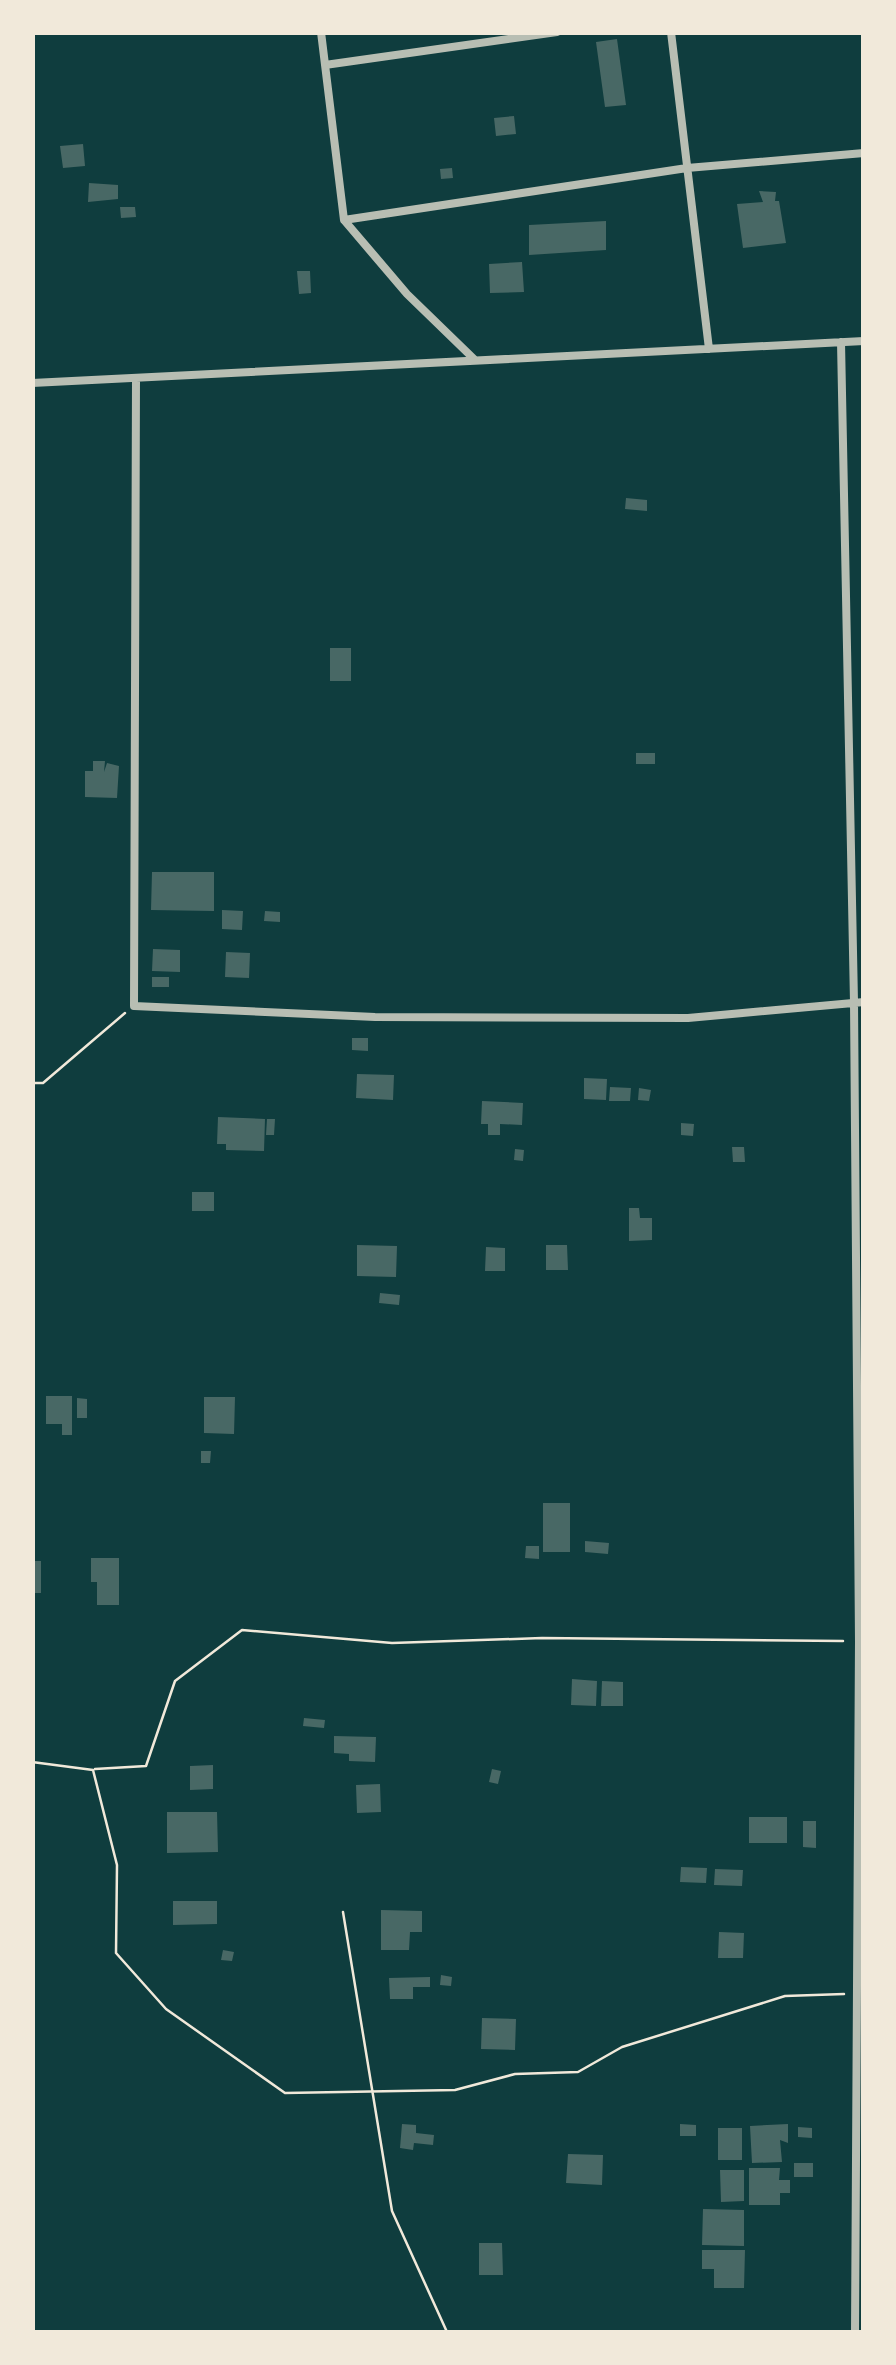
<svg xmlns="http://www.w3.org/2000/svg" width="896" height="2365" viewBox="0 0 896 2365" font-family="Barlow,sans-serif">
	<rect width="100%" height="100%" fill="#0f3d3e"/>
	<path fill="#486865" d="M617 39 626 105 605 107 596 42Z
		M514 116 516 134 496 136 494 118Z
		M83 144 85 166 63 168 60 146Z
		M452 168 453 178 441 179 440 169Z
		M89 183 118 185V199L88 202Z
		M759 191 776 192 775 201H779L786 243 743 248 737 204 763 202Z
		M120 207H135L136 217 121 218Z
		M606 221V250L529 255V225Z
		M522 262 524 292 490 293 489 264Z
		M297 271H310L311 293 299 294Z
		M626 498 647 500V511L625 509Z
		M330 648H351V681H330Z
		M636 753H655V764H636Z
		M93 761H105L104 772 107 763 119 766 117 798 85 797V771H93Z
		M152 872H214V911L151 910Z
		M222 910 243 911 242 930 222 929Z
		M265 911 280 912V922L264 921Z
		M153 949 180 950V972L152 971Z
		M226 952 250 953 249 978 225 977Z
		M152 977H169V987H152Z
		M352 1038H368V1051L352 1050Z
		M357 1074 394 1075 393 1100 356 1098Z
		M584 1078 607 1079 606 1100 584 1099Z
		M610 1087 631 1088 630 1101H609Z
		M639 1088 651 1090 649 1101 638 1100Z
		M482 1101 523 1103 522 1125 500 1124V1135H488V1124H481Z
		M218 1117 265 1119 264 1151 226 1150V1144H217Z
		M267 1119H275L274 1135H266Z
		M681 1123 694 1124 693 1136 681 1135Z
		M732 1147H744L745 1162H733Z
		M515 1149 524 1150 523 1161 514 1160Z
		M192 1192H214V1211H192Z
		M629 1208H639L640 1218H652V1240L629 1241Z
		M357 1245 397 1246 396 1277 357 1276Z
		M546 1245H567L568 1270H546Z
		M486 1247 505 1248V1271H485Z
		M380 1293 400 1295 399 1305 379 1303Z
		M46 1396H72V1435H62V1424H46Z
		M204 1397H235L234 1434 204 1433Z
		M77 1398 87 1399V1418H77Z
		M201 1451H211L210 1463H201Z
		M543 1503H570V1552H543Z
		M585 1541 609 1543 608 1554 585 1552Z
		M526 1546H539V1559L525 1558Z
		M91 1558H119V1605H97V1582H91Z
		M32 1561H41V1593H32Z
		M572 1679 597 1681 596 1706 571 1705Z
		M602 1681 623 1682V1706H601Z
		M304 1718 325 1720 324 1728 303 1726Z
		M334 1736 376 1737 375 1762 349 1761V1754L334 1753Z
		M213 1765V1789L190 1790V1766Z
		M492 1769 501 1771 498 1784 489 1782Z
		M380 1784 381 1812 357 1813 356 1785Z
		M167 1812H217L218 1852 167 1853Z
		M749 1817H787V1843H749Z
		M803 1821H816V1848L803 1847Z
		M681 1867 707 1868 706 1883 680 1882Z
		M715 1869 743 1870 742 1886 714 1885Z
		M173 1901H217V1924L173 1925Z
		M381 1910 422 1911V1932H410L409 1950H381Z
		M719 1932 744 1933 743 1958H718Z
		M223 1950 234 1952 232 1961 221 1960Z
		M441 1975 452 1977 451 1986 440 1985Z
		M430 1977V1987H413V1999H390L389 1978Z
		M482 2018 516 2019 515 2050 481 2049Z
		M402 2124 416 2125V2133L434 2135 433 2145 414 2143 413 2150 400 2148Z
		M680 2124 696 2125V2136H680Z
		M788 2124V2143L780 2140 782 2162 752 2163 750 2126Z
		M798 2127 812 2128V2138L798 2137Z
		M718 2128H742V2160H718Z
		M568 2154 603 2155 602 2185 566 2183Z
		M794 2163H813V2177H794Z
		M749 2168H780L779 2180H790V2193H780V2205H749Z
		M720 2170H744V2201L721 2202Z
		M703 2209 744 2210V2246L702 2245Z
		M479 2243H502L503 2275H479Z
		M702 2250H745L744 2288H714V2269H702Z"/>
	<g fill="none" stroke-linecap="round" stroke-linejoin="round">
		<path stroke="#f1e9da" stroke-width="2.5" d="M32 1083H43L125 1013
			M32 1762 93 1770 117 1865 116 1953 166 2009 285 2093 455 2090 515 2074 578 2072 622 2047 785 1996 844 1994
			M95 1769 146 1766 175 1681 242 1630 392 1643 542 1638 843 1641
			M343 1912 392 2211 447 2332"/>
		<path stroke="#b8beb3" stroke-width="8" d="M321 32 344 220 407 294 475 360
			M671 32 709 349
			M325 65 557 32
			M344 220 687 168 864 153
			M841 342 854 1002 859 1641 855 2332
			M136 378 134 1006 375 1017 688 1018 864 1002
			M32 383 864 341"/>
	</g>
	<rect width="896" height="2365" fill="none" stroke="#f1e9da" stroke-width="70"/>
</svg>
